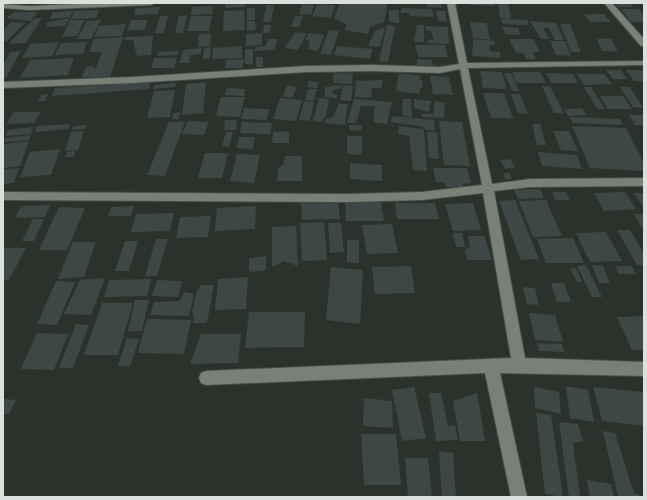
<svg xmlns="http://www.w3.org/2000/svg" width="647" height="500" viewBox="0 0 647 500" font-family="'PT Sans Narrow',sans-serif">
	<rect width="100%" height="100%" fill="#2b322b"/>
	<path fill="#3d4846" d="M245 3V7L225 8V4Z
		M340 3H388L384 22 370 27 368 34 344 30 347 25 334 18Z
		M427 3H441L442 8 427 7Z
		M470 3H494L495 6 470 5Z
		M498 3H508L511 19 500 18Z
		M615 3H630L634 7H618Z
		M302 4 314 5 311 15 299 14Z
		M317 4 335 5 331 18 312 16Z
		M266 5H274L271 22H263Z
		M213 6 212 14 191 15 192 7Z
		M160 7 158 14 134 15 136 8Z
		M247 8H255V20H247Z
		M401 8 432 9 434 17 410 16 409 13H401Z
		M621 9H639L644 16V22H631Z
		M99 10 96 18 71 19 74 11Z
		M244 10 245 30 223 31 224 11Z
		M389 10H399V23L389 22Z
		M73 11 70 17 50 19 53 12Z
		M436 11H445L447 22 438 21Z
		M14 12H37L31 21 6 18Z
		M584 14H604L611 22H590Z
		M187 15 183 33H175L179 16Z
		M160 16H168L164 33H155Z
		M191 16H212L209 31H187Z
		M295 16H303L299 27H291Z
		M35 18H42L26 43 8 44Z
		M70 18 65 26 45 27 48 22Z
		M501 19 527 20 529 25 503 24Z
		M70 20H84L77 36 62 37Z
		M101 20 91 39H77L87 21Z
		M131 20H148L144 30H127Z
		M247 21H255L256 30 247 31Z
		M530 21 556 23 564 40H555L549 28H543L549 39H541Z
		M11 22 25 23 7 41H3V30Z
		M470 22 487 23 490 40 473 38Z
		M126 24 122 36 94 37 99 26Z
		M560 24H570L581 52H571Z
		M264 25H271L270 33H263Z
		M387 25 395 26 388 62 379 61Z
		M417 25H424V42H414Z
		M425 26 448 27 449 44 428 43 427 40 434 39 431 31H427Z
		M385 27 380 47 368 46 375 31Z
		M502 27 518 28 520 35 505 34Z
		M329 30 339 31 331 55 320 54Z
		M295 32 307 33 298 50 285 48Z
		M211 33 210 46 198 47 199 34Z
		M262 33V45L246 46V34Z
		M309 33 324 35 318 51 308 49 310 41 305 40Z
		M153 36 151 55 137 56 133 40H125L124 37Z
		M123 37 110 77H82L86 67 92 66 94 69 96 68 102 52H89L94 39Z
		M596 38 611 39 618 52 602 51Z
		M268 39H277L275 50 255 51V47L266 46Z
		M473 39 495 41 494 45H489L490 51 500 52 501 58 472 56Z
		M509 39H533L540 52 527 53H533L536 59H526L524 53H516Z
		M550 41H565L571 56 556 55Z
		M59 42 52 56 22 58 30 44Z
		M87 42 83 54 55 55 61 43Z
		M415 45H445L448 57H418Z
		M242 46V58L212 59 213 48Z
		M337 46 372 49 370 59 334 55Z
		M211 47 210 58 203 59 204 48Z
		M201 48V54L190 55 189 63H179L183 50Z
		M245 49H253V64H245Z
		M21 51 6 78 3 79V65L10 52Z
		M179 51 178 55 158 56V52Z
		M256 57H263V67H256Z
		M74 58 68 75 20 78 30 60Z
		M154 58H177L174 68H151Z
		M244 59 243 68H225L226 60Z
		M417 59 432 60 433 65H417Z
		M606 70H621L627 79H613Z
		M626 70H644V81H634Z
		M480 71 502 72 507 89 483 88Z
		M512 72H540L546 83H516Z
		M334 73 353 74 352 84 333 83Z
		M399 73 421 76 420 80 423 81 422 88 420 89 419 94 396 91Z
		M504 73H511L519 91H512Z
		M546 73 573 74 578 83H551Z
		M577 74H604L612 84 584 85Z
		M430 76 449 77 453 95 433 94Z
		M383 80 381 88H372L371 98 355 97 356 81Z
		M309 81 318 82 317 88 307 87Z
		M150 82 149 89 52 96 55 88Z
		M206 82 203 113 182 115 186 84Z
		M176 83 175 87 153 89 154 85Z
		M287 85 297 87 292 98 283 96Z
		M342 85 340 89 332 90 334 94 338 95 336 98 325 97V87Z
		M343 85 353 86 351 101 340 100Z
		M542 86H550L564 113H554Z
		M584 87H591L605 109H597Z
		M620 87H630L643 108 633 107Z
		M227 88 245 89 244 96 225 95Z
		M308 89H317L314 101 305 100Z
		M175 90 170 117 147 118 154 91Z
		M483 93H504L513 118H491Z
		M48 94 45 101H38L41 95Z
		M511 94H520L528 114 518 113Z
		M600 96H623L632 109H608Z
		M221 97H245L240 117 216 116Z
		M280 98 302 100 296 121 273 119Z
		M319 98 329 99 326 117H324L321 122 313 121Z
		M354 99 392 102 387 124 373 122 375 106H361L356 123H347Z
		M402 99H411L412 117 403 116Z
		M414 99 431 101 429 112 414 108Z
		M304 101 314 102 310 121 299 120Z
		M435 101 445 103 444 118 422 117 421 114H433Z
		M339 104H348L345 125 324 123 326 119 333 117Z
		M244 108 269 109 267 120 241 119Z
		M582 108 587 115 568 116 564 109Z
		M14 112H41L34 123 6 124Z
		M180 112 178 119H172L173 113Z
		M629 115H644V125H635Z
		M392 116 434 120 435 131 426 130 424 127 391 122Z
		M570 117 620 119 623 125 573 123Z
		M225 120H237L236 130H224Z
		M188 121 209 122 204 135 182 134Z
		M439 121 462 122 470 166 444 165Z
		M169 122H185L165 176 147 175Z
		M242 122 272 123 270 134 240 133Z
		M70 124 68 129 35 132 37 126Z
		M532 124H540L546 145H537Z
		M87 125 85 129 72 130 73 126Z
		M349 125H362V131L349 130Z
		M399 126 424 129 427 171 413 170 409 136 398 134Z
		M572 126 626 128 644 163V171L590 168Z
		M33 127 31 134 5 136 8 130Z
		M84 131 78 150 65 151 71 132Z
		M289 131V143H272L273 132Z
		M553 131H569L578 151 561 150Z
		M226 132H233L229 147 222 146Z
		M427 132H437L439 159 429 158Z
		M31 135 29 140 4 142 5 138Z
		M347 136H362V155L347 154Z
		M239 137H255L253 149 236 148Z
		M29 141 20 166 3 168V144Z
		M60 149 51 175 20 177 30 152Z
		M75 151 74 157H65L67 152Z
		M538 152 577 155 582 169 542 166Z
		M205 153H228L222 178H198Z
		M237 154 260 155 254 183 230 181Z
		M285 156H302V181H277L278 168 283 165Z
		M510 159 515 167 505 169 500 160Z
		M350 163 382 165V181L350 179Z
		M19 168 14 183 3 184V169Z
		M433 168H467L471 183 463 184V187H446L444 182H436Z
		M503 173H510L512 179H505Z
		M540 189 544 198 518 199 514 190Z
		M552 192H566L570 200H555Z
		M625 192 636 209 604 211 594 193Z
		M634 193H644V208Z
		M515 200 539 259 521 260 499 201Z
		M546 200 562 236 533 237 519 201Z
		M338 202 340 219 302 220 301 203Z
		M345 202H381L384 221H346Z
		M395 203H435L439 219H397Z
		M473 203 481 230 453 231 445 204Z
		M50 205 45 217 15 218 21 206Z
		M134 206 131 216H108L111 207Z
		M256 206 255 229 215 231 217 208Z
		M59 207 85 208 67 250H39Z
		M174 213 170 231 131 232 136 214Z
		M634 214H644V228H642Z
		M211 216 208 237 176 238 180 217Z
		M33 219H44L34 241H22Z
		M324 222 327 260 302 261 300 223Z
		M328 223H341L344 252 330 253Z
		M392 224 398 253 367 254 362 225Z
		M296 226 298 266 284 261 272 267V227Z
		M617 230H630L644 254V265H637Z
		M606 232 622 261 590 262 576 233Z
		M453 233H462L465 247H456Z
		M468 236H484L492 260H467L465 250 470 247Z
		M573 238 584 263H546L537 239Z
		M156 239H168L157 276H145Z
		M347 240H359V263L347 262Z
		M125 241H138L129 271H115Z
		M73 242H96L84 277 58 279Z
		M3 248H26L9 280H3Z
		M266 256V270L249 272V258Z
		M586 265 602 297H592L577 266Z
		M592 265 603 266 610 283H599Z
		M411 266 415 293 375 294 372 267Z
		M615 266H632L636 274H619Z
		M331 267 363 270 360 324 326 320Z
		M570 268H576L582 282H577Z
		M248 277 246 309 215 310 218 279Z
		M105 278 91 315 64 314 80 280Z
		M151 279 147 296 104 297 109 280Z
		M157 280 182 281 178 297 152 296Z
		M56 281 75 282 57 325 37 324Z
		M551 283H564L571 302H557Z
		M201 285H214L207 323H193L194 317 192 311 197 291Z
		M523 287 535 288 539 305 527 304Z
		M185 292 194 294 189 316 150 315 154 302 179 301Z
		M135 300H149L142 331H128Z
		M102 303H133L118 355H84Z
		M249 312H305L304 347 245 348Z
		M529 313 555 315 563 342 535 340Z
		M644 316V350H632L617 317Z
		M147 319 191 320 184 354 138 353Z
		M76 324 89 325 73 368H59Z
		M37 333 68 334 54 370 21 369Z
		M201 334H241L238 363 190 364Z
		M127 338 139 339 130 367 118 366Z
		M537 343 562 344 564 352 539 351Z
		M566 386 588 390 594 422 570 418Z
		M414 387 426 438 402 441 392 390Z
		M534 387 559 392 561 414 535 408Z
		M593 387 643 392 644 426 602 421Z
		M429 393H441L448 426 455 425 458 440 436 441Z
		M477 393 485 441H460L453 401Z
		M364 398 392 401 393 428 363 426Z
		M3 399 16 400 9 414H3Z
		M536 413 551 415 563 497 545 494Z
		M559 422 578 424 583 441 573 443 580 497H569Z
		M603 431 615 433 634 493 644 497H618Z
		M361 434H396L401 485H364Z
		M439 451 453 453 456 497H442Z
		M405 458H428L432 497H408Z
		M587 480 611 484 614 497H590Z"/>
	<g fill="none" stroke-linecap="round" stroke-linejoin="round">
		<defs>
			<path id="street" d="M99 3H155L151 5 29 10 3 8V4L29 6Z
				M447 3H455L467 63 644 61V65L468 68 492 184 530 179 644 178V186L530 187 494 191 525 358 644 362V376L500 373 527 497H511L485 373 206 385 201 383 199 378 201 373 206 371 511 358 483 193 422 200 348 202 3 200V192L348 194 422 192 482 185 460 69 440 73 372 71 307 72 132 83 3 88V82L132 77 307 66 372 65 440 67 459 64Z
				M604 3H612L644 39V46H641Z"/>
		</defs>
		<use href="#street" stroke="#474d47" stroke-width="2"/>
		<use href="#street" fill="#788078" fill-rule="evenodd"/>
	</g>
	<rect width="647" height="500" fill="none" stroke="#dce0dc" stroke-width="8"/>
</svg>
